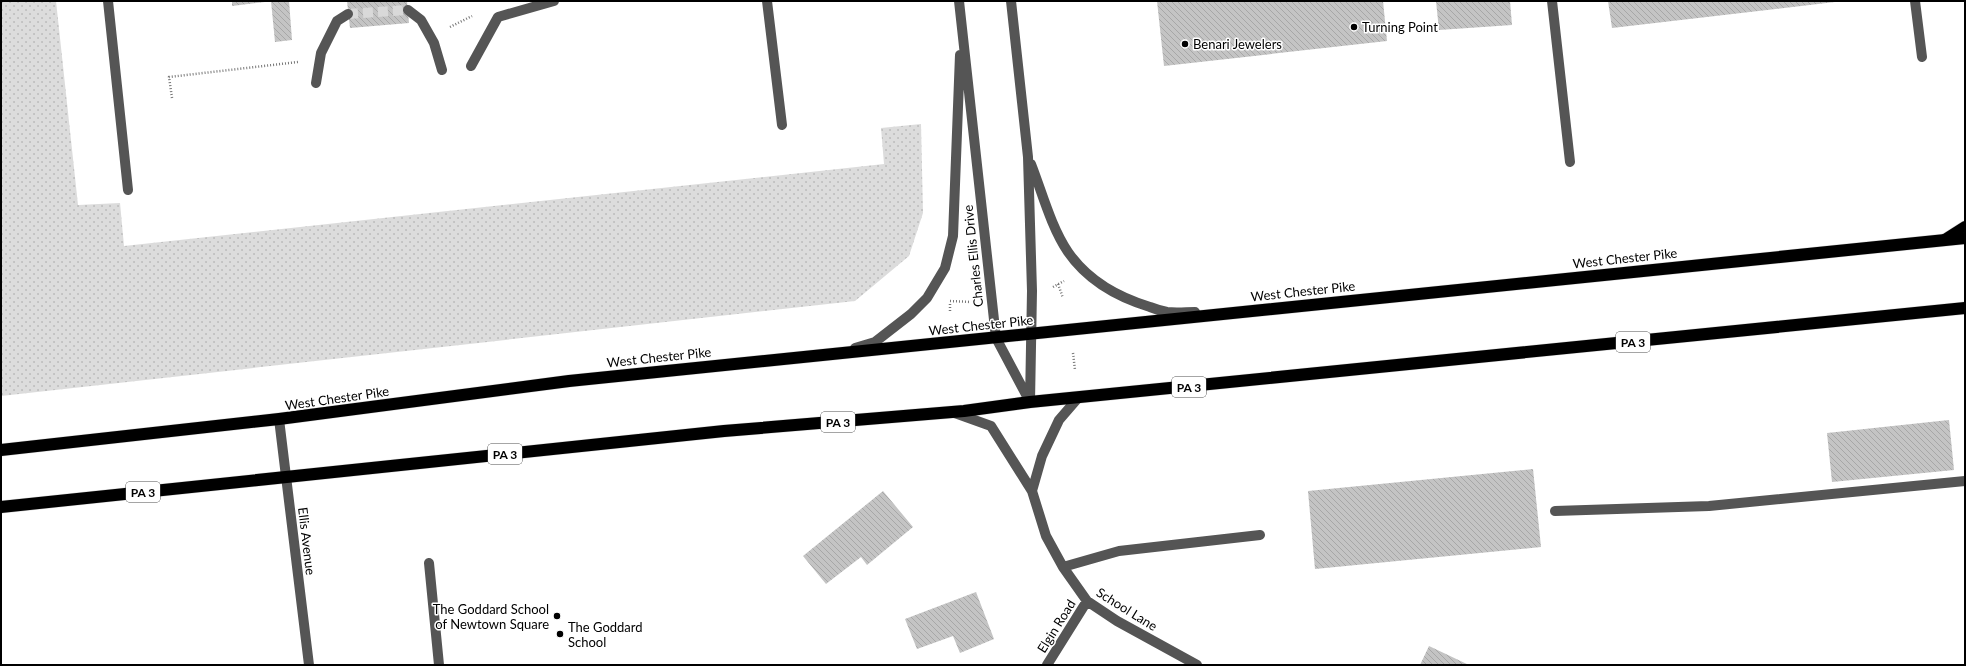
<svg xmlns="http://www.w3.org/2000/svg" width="1966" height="666" viewBox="0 0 1966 666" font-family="Lato,sans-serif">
	<defs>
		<pattern id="grass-dots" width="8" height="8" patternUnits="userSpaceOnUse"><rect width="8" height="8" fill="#dcdcdc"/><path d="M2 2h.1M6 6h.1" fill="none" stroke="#bbb" stroke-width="1.8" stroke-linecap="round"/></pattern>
		<pattern id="building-back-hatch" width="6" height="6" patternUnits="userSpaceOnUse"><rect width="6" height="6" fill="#c4c4c4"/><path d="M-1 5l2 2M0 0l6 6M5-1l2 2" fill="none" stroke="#a7a7a7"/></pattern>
	</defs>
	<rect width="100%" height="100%" fill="#fff"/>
	<path fill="url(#grass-dots)" d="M1 1H56L78 205 120 203 124 246 884 164 881 128 921 124 923 213 909 256 855 301 1 396Z"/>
	<path fill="url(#building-back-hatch)" d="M232 1H265V2L232 6Z
		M271 1H289L292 40 275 42Z
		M347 1H407L409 23 350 28Z
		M1157 1H1383L1387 41 1164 66Z
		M1436 1H1510L1512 25 1439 30Z
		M1608 1H1835V2L1612 28Z
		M1949 420 1954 470 1832 482 1827 433Z
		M1533 469 1541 547 1315 569 1308 491Z
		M883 491 913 527 867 565 861 557 826 584 803 556Z
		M976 592 994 639 960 653 953 636 917 649 905 619Z
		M1429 646 1469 665H1420Z"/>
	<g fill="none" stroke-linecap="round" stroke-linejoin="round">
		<path stroke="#d9d9d9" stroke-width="10" stroke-dasharray="10 5" stroke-linecap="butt" d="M348 14 408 10"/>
		<defs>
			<path id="major" d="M1943 240 1965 226"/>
			<path id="highway" d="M1 450 279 419 569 381 1965 238
				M1 507 724 431 964 411 1030 402 1965 308"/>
		</defs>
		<use href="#major" stroke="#dbdbdb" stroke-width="11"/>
		<use href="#highway" stroke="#dbdbdb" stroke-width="13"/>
		<path stroke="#777" stroke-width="2.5" stroke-dasharray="1 2" stroke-linecap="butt" d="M450 27 472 16
			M172 98 169 77 298 62
			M1058 284 1063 298
			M1053 287 1064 281
			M950 301 971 302
			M950 304V312
			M1073 353 1075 370"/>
		<path stroke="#555" stroke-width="10" d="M108 1 128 190
			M767 1 782 125
			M959 1 996 338 1030 402
			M1011 1 1028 157 1032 291 1030 402
			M1552 1 1570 162
			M1915 1 1922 57
			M408 10 421 20 434 43 442 70
			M471 66 498 17 554 1
			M316 83 321 53 337 21 348 14
			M1031 164C1042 192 1051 227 1068 252 1088 281 1117 297 1150 307 1155 309 1162 311 1167 312 1177 313 1186 312 1195 312
			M855 348 875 342 911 314 927 298 945 268 953 236 960 55
			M952 412 991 426 1032 491 1046 536 1063 567 1087 601 1117 621 1197 665
			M279 419 309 665
			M1032 491 1042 456 1059 420 1078 398
			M1555 511 1709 506 1965 481
			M429 563 439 665
			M1063 567 1119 551 1260 535
			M1047 665 1087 601"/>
		<use href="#major" stroke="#000" stroke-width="10"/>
		<use href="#highway" stroke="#000" stroke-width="12"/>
	</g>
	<g fill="#000" stroke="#fff" stroke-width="1.5">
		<circle cx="1354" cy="27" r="4"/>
		<circle cx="1185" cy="44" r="4"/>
		<circle cx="557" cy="616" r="4"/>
		<circle cx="560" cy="634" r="4"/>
	</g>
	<g text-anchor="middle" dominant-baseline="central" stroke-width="3" stroke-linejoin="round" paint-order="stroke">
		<g fill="#fff" stroke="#4c4c4c" stroke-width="1">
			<rect x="1616" y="332" width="34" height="20" rx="3"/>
			<rect x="1172" y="377" width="34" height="20" rx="3"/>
			<rect x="821" y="412" width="34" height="20" rx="3"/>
			<rect x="488" y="444" width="34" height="20" rx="3"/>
			<rect x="126" y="482" width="34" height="20" rx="3"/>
		</g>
		<g font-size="12" font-weight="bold" fill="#000">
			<text x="1633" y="342">PA 3</text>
			<text x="1189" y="387">PA 3</text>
			<text x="838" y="422">PA 3</text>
			<text x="505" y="454">PA 3</text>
			<text x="143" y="492">PA 3</text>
		</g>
		<g font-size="13" fill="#000" stroke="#fff" text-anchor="start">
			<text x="1362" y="27">Turning Point</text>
			<text x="1193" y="44">Benari Jewelers</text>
			<text x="549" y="609" text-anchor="end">The Goddard School<tspan x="549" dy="15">of Newtown Square</tspan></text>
			<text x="568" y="627">The Goddard<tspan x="568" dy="15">School</tspan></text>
		</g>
		<g font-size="13" fill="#000" stroke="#fff">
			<text transform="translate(973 256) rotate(-96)">Charles Ellis Drive</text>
			<text transform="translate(1625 258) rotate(-6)">West Chester Pike</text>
			<text transform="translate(1303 291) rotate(-6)">West Chester Pike</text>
			<text transform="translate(981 325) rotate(-6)">West Chester Pike</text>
			<text transform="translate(659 357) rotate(-6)">West Chester Pike</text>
			<text transform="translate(337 398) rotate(-8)">West Chester Pike</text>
			<text transform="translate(307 541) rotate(83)">Ellis Avenue</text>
			<text transform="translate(1127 609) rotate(32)">School Lane</text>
			<text transform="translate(1056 626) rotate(-58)">Elgin Road</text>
		</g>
	</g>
	<rect width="1966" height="666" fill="none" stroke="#000000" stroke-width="4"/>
</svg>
